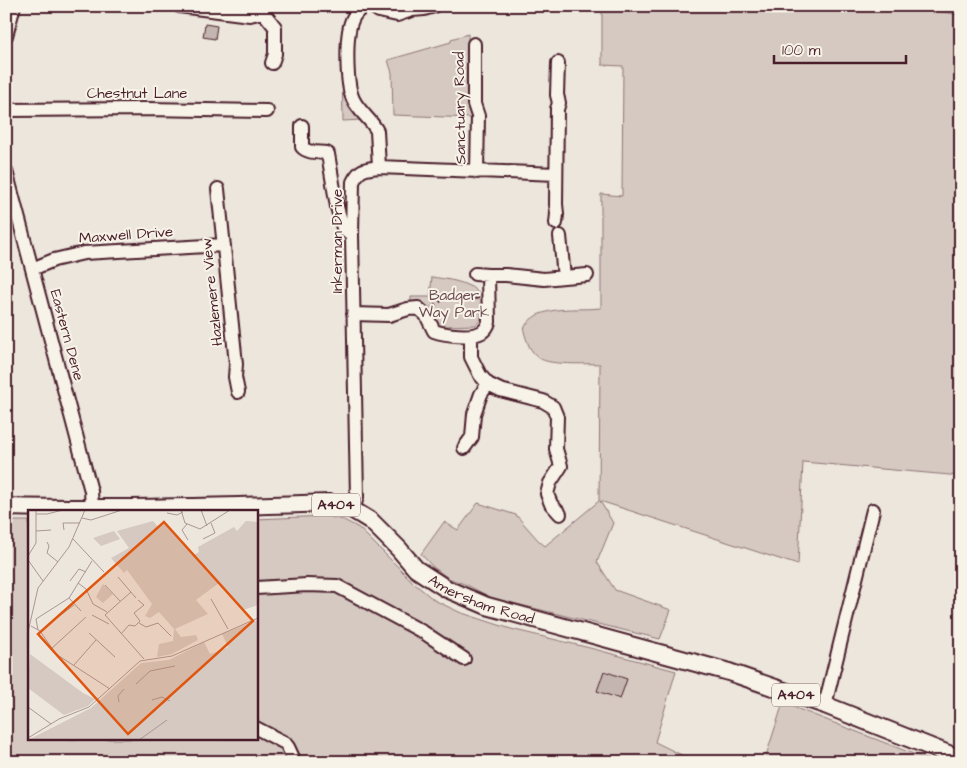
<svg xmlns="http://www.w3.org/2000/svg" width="967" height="768" viewBox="0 0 967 768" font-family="'Architects Daughter',sans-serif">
	<rect width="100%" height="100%" fill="#ece6dd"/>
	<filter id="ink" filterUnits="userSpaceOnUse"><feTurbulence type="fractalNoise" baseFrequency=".02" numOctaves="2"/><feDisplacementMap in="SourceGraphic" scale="10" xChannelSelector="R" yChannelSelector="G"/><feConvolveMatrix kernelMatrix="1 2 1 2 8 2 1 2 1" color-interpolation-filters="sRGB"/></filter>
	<g filter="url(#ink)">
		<path fill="#d5c9c2" stroke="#907476" d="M602 6H924V9L961 15V476L803 462 798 565 600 501 613 523 597 562 615 590 671 610 660 639 492 598 467 585 448 578 432 566 421 554 444 522 458 530 478 503 516 515 538 540 545 546 599 501 600 364C585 363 551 366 539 358 535 355 531 350 529 346 527 341 525 336 524 331 524 323 535 315 543 313 560 307 583 310 601 308V194L622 196 623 66 602 65Z
			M468 34 469 108 472 118 393 115 392 73 388 60 451 42V39Z
			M342 72 346 94 362 120 343 121Z
			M432 277C444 279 457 280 469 286 475 288 477 294 483 295V316L476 325 443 326C427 317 439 304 411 302V297H430Z
			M326 516 344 520 359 528 415 584 434 600 459 612 511 629 594 649 676 671 655 742 696 762H6V521H29V739H256V519Z
			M783 703 934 762H764Z"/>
		<path fill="#c4b5b0" stroke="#4a1f2b" d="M205 24 217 26 215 39 203 37Z
			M604 671 627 679 620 699 597 691Z"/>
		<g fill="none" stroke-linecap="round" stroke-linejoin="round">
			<defs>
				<path id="minor" d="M179 6 250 15 263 12
					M264 6 263 12 275 27V54L272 63
					M364 6C360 10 355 13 353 18 345 32 346 84 353 99 359 112 371 119 377 131L379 167
					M372 6 379 11 397 15 412 10 424 9 434 6
					M6 36 14 6
					M474 44V104L478 116 477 172
					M6 110 147 109 267 111
					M302 126V147C307 153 318 152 326 153L328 154 337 207 343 228 352 235
					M6 171 91 491 92 509
					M218 189 236 364 235 377 238 392
					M556 223 557 214 556 204 557 109 559 103 557 95 558 63
					M32 269 54 260 84 253 224 245
					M475 274 488 275
					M564 277 587 275
					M353 314 389 315 408 309 418 308 426 315 434 331C445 335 472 338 482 332 486 329 488 326 489 322L488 275H506L544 279 564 277 560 236
					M471 336V357L480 375 488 384 500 390 543 401 553 407 557 417 556 449 561 466 550 483 547 494 551 504 560 514
					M464 448 472 437 474 414 481 394 488 384
					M353 510 357 497 352 235 353 182C360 168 365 169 379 167L556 174
					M256 588 307 585 337 586 423 632 464 659
					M825 705 873 510
					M256 728 285 743 288 747 295 762"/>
				<g id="major">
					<path id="s1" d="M6 507C114 510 222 507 330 503L353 510 371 521 399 549 416 569 447 589 487 606 729 672 825 705 961 759"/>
				</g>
			</defs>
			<use href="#minor" stroke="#4a1f2b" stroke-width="16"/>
			<use href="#major" stroke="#4a1f2b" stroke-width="20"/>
			<path stroke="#4a1f2b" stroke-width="2" stroke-dasharray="5 4" stroke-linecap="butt" d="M432 307 443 300 451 298 456 297 470 300 479 298"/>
			<use href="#minor" stroke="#f7f3e8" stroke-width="12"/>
			<use href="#major" stroke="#f7f3e8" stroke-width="16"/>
		</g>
	</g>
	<g text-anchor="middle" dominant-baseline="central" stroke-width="4" stroke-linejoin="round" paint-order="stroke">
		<g fill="#f7f3e8" stroke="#7e5f64" stroke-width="1">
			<rect x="312" y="493.5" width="48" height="23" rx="4"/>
			<rect x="772" y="683.5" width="48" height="23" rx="4"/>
		</g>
		<g font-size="14" font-weight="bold" fill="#4a1f2b">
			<text x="336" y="505">A404</text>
			<text x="796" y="695">A404</text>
		</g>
		<g font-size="15" fill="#4a1f2b" stroke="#f7f3e8">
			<text x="137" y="93">Chestnut Lane</text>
			<text transform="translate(460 108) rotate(-91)">Sanctuary Road</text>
			<text transform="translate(126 235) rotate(-4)">Maxwell Drive</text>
			<text transform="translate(337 241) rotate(-90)">Inkerman Drive</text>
			<text transform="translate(212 292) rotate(-96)">Hazlemere View</text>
			<text transform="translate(67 335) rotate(75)">Eastern Dene</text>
			<text stroke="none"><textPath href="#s1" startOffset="508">Amersham Road</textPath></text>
		</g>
		<g font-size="15" fill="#6d4a51" stroke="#f7f3e8">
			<text x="454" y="295">Badger<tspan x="454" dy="17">Way Park</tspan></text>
		</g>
	</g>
	<g transform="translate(28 510)">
		<rect width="230" height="230" fill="#ece6dd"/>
		<path d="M125 11 131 18 138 13 166 45 171 42 170 37 206 17 209 21 218 11 230 12V95L215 100 191 73 168 90 180 104 147 119 153 127 168 125 170 130 144 144 129 147 131 134 145 131 146 119 131 102 122 108 117 106 124 94 99 60 96 63 83 48 101 38 89 21ZM86 21 92 29 73 36 65 28ZM75 74 85 84 75 93 68 87ZM230 110V230H0L63 198 113 153 141 150 176 132 182 144 194 140 200 137 194 124ZM2 144 55 183 67 189 60 196 36 205 0 178Z" fill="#d5c9c2"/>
		<path fill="none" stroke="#ab9696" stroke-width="1" d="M8 0V4H19L35 0M153 0 157 13 172 19 202 0M173 0 179 16M139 3 149 5 155 2M54 8 63 10 94 0M159 14 154 20 160 30M36 20 35 13H52M8 21 23 20M45 29 76 62M175 29 187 23 183 13M19 32 21 36 19 43 30 52M0 46 8 33V4M0 50 15 71M90 67 108 88M42 71 51 59 58 62M50 73 58 79 65 94 79 102M77 75 92 91M103 82 77 105 116 149M41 88 53 101M183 89 200 119M64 105 81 114M30 107 46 95M111 113 118 117 130 113 143 126M3 116 12 121 28 144 82 179M10 120 8 109 41 88 64 51M0 122 10 78 41 37 57 0M61 123 87 147M93 124 101 115 107 116 112 111 106 103 116 95 110 90M23 139 58 107M46 155 68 130M108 174 122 161 147 156M124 190 134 187 142 191M91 192 90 186 96 179M0 197 23 214M0 228 31 209 61 197 112 151 144 146 230 108M111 230 139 210"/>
		<path fill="#e0560e" fill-opacity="0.15" stroke="#e0560e" stroke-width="2.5" d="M136 12 225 111 100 224 10 124Z"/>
		<rect width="230" height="230" fill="none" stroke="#4a1f2b" stroke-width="2.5"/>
	</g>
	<rect width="967" height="768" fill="none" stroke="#f7f3e8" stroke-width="25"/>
	<rect x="12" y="12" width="942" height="743" fill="none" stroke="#4a1f2b" stroke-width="2" filter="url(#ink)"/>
	<path d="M774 55v8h132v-8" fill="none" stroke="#4a1f2b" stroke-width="2.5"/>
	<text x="782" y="55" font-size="15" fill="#4a1f2b" stroke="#f7f3e8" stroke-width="4" paint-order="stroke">100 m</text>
</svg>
